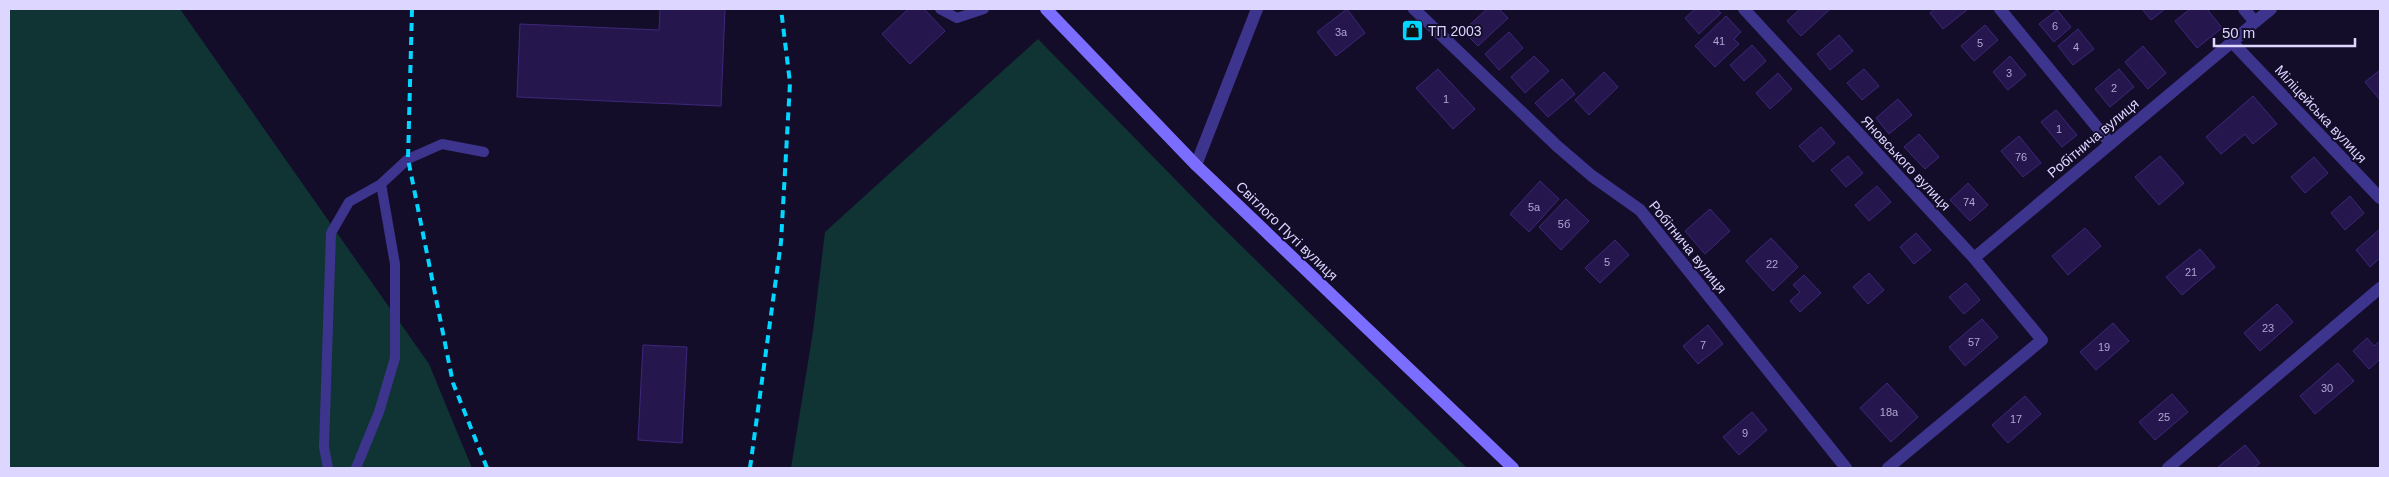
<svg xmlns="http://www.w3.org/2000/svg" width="2389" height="477" viewBox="0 0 2389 477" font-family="Arial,sans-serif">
	<rect width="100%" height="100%" fill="#140d2a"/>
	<path fill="#103334" d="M9 9H180L429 364 472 468H9Z
		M1038 39 1212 217 1467 468H791L813 331 825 232Z"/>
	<path fill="#25174d" stroke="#3d277b" d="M660 9H725L721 106 517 97 520 24 659 30Z
		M908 9H924L945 31 910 64 882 34Z
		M1347 9 1365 33 1336 56 1317 32Z
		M1487 9H1499L1508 18 1478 46 1463 31Z
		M1695 9H1716L1721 13 1699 34 1685 18Z
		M1800 9H1830L1801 36 1787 21Z
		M1935 9H1968L1943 29 1930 13Z
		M2142 9H2165L2151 20Z
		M2190 9H2207L2222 28 2197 48 2175 21Z
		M2057 10 2071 27 2054 42 2039 24Z
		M1726 16 1741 32 1734 39 1739 44 1715 67 1695 46Z
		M1985 25 1998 40 1974 61 1961 46Z
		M2078 29 2094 49 2073 65 2058 46Z
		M1509 32 1523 48 1499 70 1485 54Z
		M1839 35 1853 51 1830 70 1817 54Z
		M1752 45 1766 61 1744 81 1730 65Z
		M2143 46 2166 73 2148 89 2125 62Z
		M1534 56 1549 71 1525 93 1511 77Z
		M2010 56 2026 75 2008 90 1993 72Z
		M1438 69 1475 109 1453 129 1416 88Z
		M1864 69 1879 86 1862 100 1847 83Z
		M2119 69 2134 87 2110 107 2095 89Z
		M2380 70V100L2365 82Z
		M1604 72 1618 87 1589 115 1575 100Z
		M1778 73 1792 89 1770 109 1756 93Z
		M1562 79 1575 94 1548 117 1535 103Z
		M2253 96 2277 124 2253 144 2245 134 2221 154 2206 137Z
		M1898 99 1912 115 1889 134 1876 118Z
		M2056 110 2077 135 2062 147 2041 122Z
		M1821 127 1835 143 1813 162 1799 146Z
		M1919 134 1939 157 1925 169 1904 147Z
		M2019 136 2041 163 2023 177 2001 151Z
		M1848 156 1863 173 1846 187 1831 170Z
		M2160 156 2184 183 2159 205 2135 177Z
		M2314 157 2328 173 2305 193 2291 177Z
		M1540 181 1559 199 1529 232 1510 214Z
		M1968 183 1988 205 1970 221 1950 200Z
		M1877 186 1891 202 1869 221 1855 205Z
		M2350 196 2364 213 2345 230 2331 213Z
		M1566 199 1589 221 1561 250 1539 227Z
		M1710 209 1730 231 1705 254 1685 231Z
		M2085 228 2101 246 2068 275 2052 256Z
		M2380 229V258L2370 267 2356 250Z
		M1916 233 1931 250 1914 264 1900 247Z
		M1771 238 1798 267 1773 291 1746 261Z
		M1615 240 1629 255 1600 283 1585 268Z
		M2200 249 2215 267 2182 295 2166 277Z
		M1869 273 1884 290 1868 304 1853 287Z
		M1804 275 1821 293 1800 312 1790 301 1800 292 1793 285Z
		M1966 283 1980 300 1964 314 1949 297Z
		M2277 304 2293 322 2260 351 2244 333Z
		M1982 319 1998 337 1965 366 1949 347Z
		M2113 323 2129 341 2096 370 2080 352Z
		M1708 325 1723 344 1698 364 1683 346Z
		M2367 338 2374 346 2380 341V359L2369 369 2353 351Z
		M643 345 687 347 682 443 638 440Z
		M2338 363 2354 381 2315 414 2300 396Z
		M1887 383 1918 417 1891 442 1860 408Z
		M2172 394 2188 412 2155 440 2139 422Z
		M2025 396 2041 414 2008 443 1992 425Z
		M1752 412 1767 430 1739 455 1723 437Z
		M2245 445 2260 463 2254 468H2217Z"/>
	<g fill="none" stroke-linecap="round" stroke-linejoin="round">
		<path stroke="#3d348d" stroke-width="10" d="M940 9 957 18 984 9
			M328 468 324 447 331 233 349 202 381 184 408 159 442 144 484 152
			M356 468 379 412 395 358V264L381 184"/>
		<path stroke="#3d348d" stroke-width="12" d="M1414 9 1557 146 1592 176 1640 210 1846 468
			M1744 9 1974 258 2042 340 1888 468
			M2000 9 2110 143
			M2244 9 2255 22 2232 42 2380 198
			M2255 22 2271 9
			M1196 165 1257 9
			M1974 258 2232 42
			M2168 468 2380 288"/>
		<path stroke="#7a6dff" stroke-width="12" d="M1046 9 1196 165 1513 468"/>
		<path stroke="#02d6ff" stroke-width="4" stroke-dasharray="8 6" stroke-linecap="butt" d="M412 9 408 159 453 383 487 468
			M750 468 781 242 790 83 781 9"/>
	</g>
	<defs>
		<symbol id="shop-square" viewBox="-11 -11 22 22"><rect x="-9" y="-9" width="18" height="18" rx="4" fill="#02d6ff" stroke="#140d2a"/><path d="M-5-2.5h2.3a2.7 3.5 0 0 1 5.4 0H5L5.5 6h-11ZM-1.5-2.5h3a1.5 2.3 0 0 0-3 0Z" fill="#111"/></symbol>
	</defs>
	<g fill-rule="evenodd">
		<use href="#shop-square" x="1400" y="18" width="25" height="25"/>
	</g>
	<g text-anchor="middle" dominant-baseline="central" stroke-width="4" stroke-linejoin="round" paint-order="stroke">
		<g font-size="11" fill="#afa6d2">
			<text x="2055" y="26">6</text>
			<text x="1341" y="32">3а</text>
			<text x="1719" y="41">41</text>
			<text x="1980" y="43">5</text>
			<text x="2076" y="47">4</text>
			<text x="2009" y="73">3</text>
			<text x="2114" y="88">2</text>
			<text x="1446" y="99">1</text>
			<text x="2059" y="129">1</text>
			<text x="2021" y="157">76</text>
			<text x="1969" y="202">74</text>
			<text x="1534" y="207">5а</text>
			<text x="1564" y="224">5б</text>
			<text x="1607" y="262">5</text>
			<text x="1772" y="264">22</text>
			<text x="2191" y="272">21</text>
			<text x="2268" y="328">23</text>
			<text x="1974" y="342">57</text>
			<text x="1703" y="345">7</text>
			<text x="2104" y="347">19</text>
			<text x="2327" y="388">30</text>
			<text x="1889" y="412">18а</text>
			<text x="2164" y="417">25</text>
			<text x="2016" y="419">17</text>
			<text x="1745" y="433">9</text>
		</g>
		<g font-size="14" fill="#ddd6ff" stroke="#140d2a" text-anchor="start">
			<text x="1428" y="31">ТП 2003</text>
		</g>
		<g font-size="14" fill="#ddd6ff" stroke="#140d2a">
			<text transform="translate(2321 114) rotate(47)">Міліцейська вулиця</text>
			<text transform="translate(2093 138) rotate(-40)">Робітнича вулиця</text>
			<text transform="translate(1906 163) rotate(47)">Яновського вулиця</text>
			<text transform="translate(1287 231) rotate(44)">Світлого Путі вулиця</text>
			<text transform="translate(1688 247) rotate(51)">Робітнича вулиця</text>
		</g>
	</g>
	<rect width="2389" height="477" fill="none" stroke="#ddd6ff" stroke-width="20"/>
	<path d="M2214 38v8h141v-8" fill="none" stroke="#ddd6ff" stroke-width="2.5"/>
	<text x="2222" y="38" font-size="15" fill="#ddd6ff" stroke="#140d2a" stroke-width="4" paint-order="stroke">50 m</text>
</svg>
